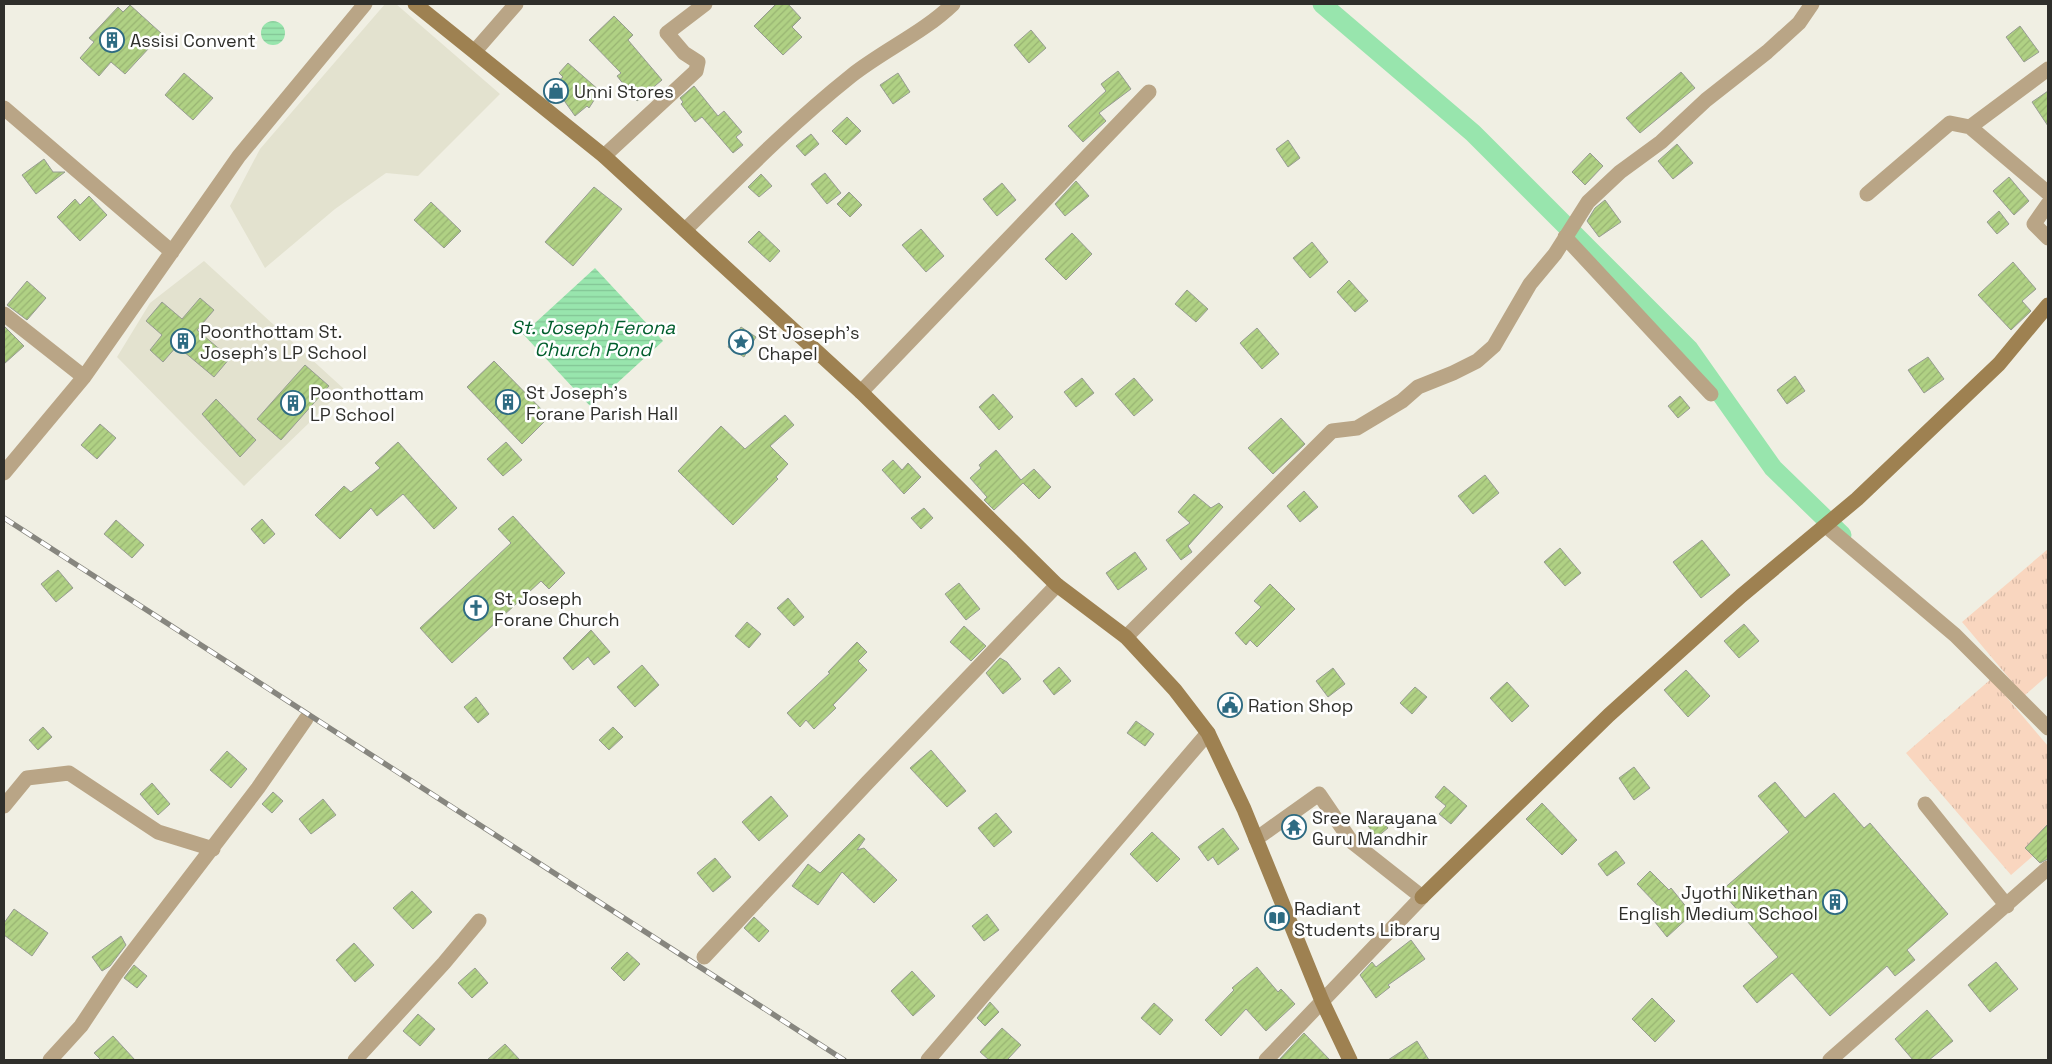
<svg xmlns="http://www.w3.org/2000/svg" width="2052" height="1064" viewBox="0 0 2052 1064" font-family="'Space Grotesk',sans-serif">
	<defs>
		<pattern id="grass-tufts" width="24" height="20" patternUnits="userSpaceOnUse" patternTransform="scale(1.25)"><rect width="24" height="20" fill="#f9d6bf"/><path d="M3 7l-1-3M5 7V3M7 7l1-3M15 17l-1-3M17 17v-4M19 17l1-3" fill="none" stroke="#d6b8a4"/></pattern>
		<pattern id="water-rules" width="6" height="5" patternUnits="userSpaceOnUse" patternTransform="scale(1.25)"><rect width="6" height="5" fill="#98e5ad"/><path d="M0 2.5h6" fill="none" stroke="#83c595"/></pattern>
		<pattern id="building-hatch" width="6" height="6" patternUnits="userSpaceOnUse" patternTransform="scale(1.25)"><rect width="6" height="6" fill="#b0d184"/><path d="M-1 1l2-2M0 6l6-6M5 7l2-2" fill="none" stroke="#98b472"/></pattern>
	</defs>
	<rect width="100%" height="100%" fill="#f0efe3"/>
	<path fill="#e3e2cf" d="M385 4H396L500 94 418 176 386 173 335 209 265 268 230 206 260 149Z
		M204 261 344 389 244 486 117 357 150 303Z"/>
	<path fill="url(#grass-tufts)" d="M2048 549V675L2024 696 1962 622Z
		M1991 679 2048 746V843L2011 875 1906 753Z"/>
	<path fill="url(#water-rules)" d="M261 33a12 12 0 1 1 24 0a12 12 0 1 1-24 0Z
		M595 268 663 341 591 407 523 334Z"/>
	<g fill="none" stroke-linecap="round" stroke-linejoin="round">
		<path stroke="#98e5ad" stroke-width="19" d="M1322 4 1473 133 1689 349 1773 468 1842 535"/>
	</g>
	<path fill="url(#building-hatch)" stroke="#979c92" d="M776 4H788L801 18 792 27 802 37 783 55 754 26Z
		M130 5 162 34 125 74 111 62 99 76 80 58 94 42 89 38 118 7 123 12Z
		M614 16 633 35 628 40 662 80 637 101 617 76 621 73 589 40Z
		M2020 26 2039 52 2024 62 2006 37Z
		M1031 30 1046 48 1029 63 1014 45Z
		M568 63 600 91 589 108 587 106 575 116 553 85 563 77 559 73Z
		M1118 71 1131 89 1099 113 1106 121 1083 142 1068 126 1106 91 1101 84Z
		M1681 72 1695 88 1640 133 1626 118Z
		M184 73 213 98 193 120 165 95Z
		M898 73 910 92 893 104 880 85Z
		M694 86 718 116 724 111 742 132 736 137 743 145 733 153 702 117 695 122 681 104 683 102 680 98Z
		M2048 91V126L2032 102Z
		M847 117 861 131 846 145 832 131Z
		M811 134 819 144 805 156 796 146Z
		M1288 140 1300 158 1288 167 1276 149Z
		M1677 144 1693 163 1673 179 1658 161Z
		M1590 153 1603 166 1585 185 1572 172Z
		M44 159 53 172H65L36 194 22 175Z
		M825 173 841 193 827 204 811 184Z
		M761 174 772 186 759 197 748 187Z
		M2009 177 2029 201 2014 215 1993 191Z
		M1076 181 1089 196 1065 216 1055 204Z
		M1002 183 1016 200 997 216 983 199Z
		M594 187 622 209 573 266 545 242Z
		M849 192 862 205 850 217 837 204Z
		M89 196 107 215 80 241 57 217 75 199 80 205Z
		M1605 200 1621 222 1599 237 1587 221 1595 208Z
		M431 202 461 231 444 248 414 220Z
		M1999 211 2009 224 1997 234 1987 222Z
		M921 229 944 256 926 272 902 245Z
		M759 231 780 251 770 262 748 242Z
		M1072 233 1092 254 1066 280 1045 259Z
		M1312 242 1328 262 1310 278 1293 258Z
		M2013 262 2036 289 2022 301 2031 311 2011 330 1978 295Z
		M1349 280 1368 301 1355 312 1337 292Z
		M27 281 46 298 27 320 7 305Z
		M1187 290 1208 309 1196 322 1175 304Z
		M200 298 214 310 197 330 230 358 214 377 177 346 163 362 150 350 162 335 146 321 162 302 182 319Z
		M4 326 24 346 4 364Z
		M741 327 756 337 744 357 728 347Z
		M1257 328 1279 354 1262 369 1240 343Z
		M1928 357 1944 379 1924 393 1908 370Z
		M494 361 549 417 522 444 467 387Z
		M305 365 329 386 281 440 257 419Z
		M1795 376 1805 391 1787 404 1777 390Z
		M1082 378 1094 393 1076 407 1064 392Z
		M1134 378 1153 400 1134 416 1115 394Z
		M993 394 1013 417 999 430 979 407Z
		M1680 396 1690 408 1678 418 1668 406Z
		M216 399 256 440 240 457 202 414Z
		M785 415 794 425 770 446 788 464 776 477 778 479 733 525 678 471 721 426 745 449Z
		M1281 418 1305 444 1273 474 1248 448Z
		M100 424 116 438 97 459 81 445Z
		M398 442 457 508 434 529 403 494 377 516 371 508 340 539 315 515 344 486 351 492 380 468 375 463Z
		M506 442 522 460 503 476 487 459Z
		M996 450 1021 480 1034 469 1051 487 1039 499 1023 483 994 510 984 500 987 497 970 478 981 468 979 465Z
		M893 460 902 470 908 463 921 477 904 494 882 470Z
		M1485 475 1499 493 1473 514 1458 496Z
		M1304 491 1318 507 1300 522 1287 506Z
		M1194 494 1211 508 1219 503 1223 507 1188 546 1192 552 1181 560 1166 540 1190 523 1178 512Z
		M924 508 933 518 921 529 911 518Z
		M513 516 565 573 549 589 541 581 452 663 420 628 511 543 498 529Z
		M262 519 275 534 264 544 251 529Z
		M116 520 144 545 132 558 104 534Z
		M1702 540 1730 575 1701 598 1673 562Z
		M1560 548 1581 573 1565 586 1544 562Z
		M1135 552 1147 569 1118 590 1106 573Z
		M58 570 73 588 56 602 41 584Z
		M959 583 980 609 966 620 945 594Z
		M1270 584 1295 609 1257 647 1250 640 1246 645 1235 633 1261 607 1254 601Z
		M788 598 804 617 794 626 777 608Z
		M747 622 761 634 749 648 735 636Z
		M1744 624 1759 641 1739 658 1724 641Z
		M964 626 986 646 971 661 950 642Z
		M591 630 610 652 594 665 588 657 573 670 563 658Z
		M857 642 867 652 858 661 867 670 833 705 836 708 814 729 806 720 800 727 787 713 830 673 828 672Z
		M1000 658 1007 662 1021 679 1003 694 986 673Z
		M642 665 659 685 635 707 617 687Z
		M1059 667 1071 681 1054 695 1043 681Z
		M1333 668 1345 684 1328 697 1316 681Z
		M1686 670 1710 696 1688 717 1664 690Z
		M1507 682 1529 706 1512 722 1490 698Z
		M1415 687 1427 697 1412 714 1400 703Z
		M476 697 489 714 478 723 464 707Z
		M1136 721 1154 734 1145 746 1127 733Z
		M43 727 52 737 38 750 29 740Z
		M613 727 623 737 609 750 599 740Z
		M931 750 966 791 947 807 910 768Z
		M227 751 247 769 231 788 210 770Z
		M1634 767 1650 788 1634 800 1619 778Z
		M1775 782 1805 818 1834 793 1864 828 1870 823 1948 914 1907 950 1915 960 1895 976 1887 966 1830 1016 1792 973 1757 1003 1743 986 1778 957 1721 891 1789 832 1758 796Z
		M152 783 170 804 158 815 140 794Z
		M1444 786 1467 806 1451 824 1439 814 1446 806 1435 797Z
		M273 792 283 801 272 813 262 804Z
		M771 796 788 816 759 841 742 822Z
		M323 799 336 815 311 834 299 819Z
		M1542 803 1577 840 1562 855 1526 819Z
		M996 813 1012 832 994 847 978 828Z
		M1375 813 1388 828 1377 837 1364 821Z
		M2048 824V859L2040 863 2025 848Z
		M1223 828 1239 849 1218 865 1213 857 1208 861 1198 847Z
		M1152 832 1180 859 1157 882 1130 854Z
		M859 834 865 839 857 850 864 848 897 880 874 903 842 872 818 905 792 886 808 864 820 873Z
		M1616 851 1625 863 1607 876 1598 864Z
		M715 858 731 877 713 892 697 873Z
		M1650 871 1669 890 1671 888 1692 914 1667 937 1651 917 1661 909 1637 884Z
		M412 891 432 912 413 929 393 908Z
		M14 909 48 933 32 956 4 935V923Z
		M987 914 999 930 984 941 972 926Z
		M754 917 769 931 759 942 744 928Z
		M121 936 126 945 110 966 102 971 92 957Z
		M1411 940 1425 959 1388 985 1390 987 1376 998 1360 975 1372 962 1376 967Z
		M354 943 374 965 355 982 336 960Z
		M627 952 640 964 624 981 611 968Z
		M1996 962 2018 989 1990 1012 1968 985Z
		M134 965 147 976 137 988 124 978Z
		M1257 967 1278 992 1281 989 1295 1004 1266 1031 1246 1009 1221 1036 1205 1020 1234 990 1232 988Z
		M475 968 488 983 472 998 458 983Z
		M912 971 935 996 913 1016 891 991Z
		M1652 998 1675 1021 1655 1042 1632 1019Z
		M990 1002 999 1012 985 1026 977 1018Z
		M1154 1003 1173 1020 1160 1035 1141 1018Z
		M1927 1010 1953 1041 1929 1060H1913L1895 1039Z
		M418 1014 435 1029 420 1046 403 1031Z
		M1002 1028 1021 1045 1007 1060H989L980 1052Z
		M1304 1033 1330 1060H1279Z
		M113 1036 135 1060H101L94 1053Z
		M1417 1041 1429 1060H1388Z
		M505 1044 520 1060H487Z"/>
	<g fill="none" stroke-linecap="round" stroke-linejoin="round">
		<path stroke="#b9a586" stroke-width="15" d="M475 51 516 4
			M4 108 172 252
			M1970 127 2048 193
			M604 156 696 71 698 62 684 53 667 33 705 4
			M1867 194 1950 123 1970 127 2048 69
			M2048 204 2034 224 2048 238
			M685 230C739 177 792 123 851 76 884 50 923 33 953 4
			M1565 237 1711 394
			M4 314 84 377
			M861 392 1149 92
			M4 473 84 377 239 156 365 4
			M1826 526 1955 635 2048 728
			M1126 637 1332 431 1357 428 1402 401 1418 387 1453 373 1477 361 1494 346 1530 284 1555 254 1588 202 1620 172 1661 142 1706 100 1767 52 1799 23 1812 4
			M1925 804 2007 906
			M4 806 27 778 69 773 158 832 213 849
			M1256 839 1319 794 1351 841 1422 897 1266 1060
			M704 957 867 783 1057 585
			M50 1060 81 1026 115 975 258 788 306 719
			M355 1060 444 963 479 921
			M928 1060 1208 733
			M1830 1060 2048 868"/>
		<path stroke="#9e8151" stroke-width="15" d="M415 4 604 156 861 392 1057 585 1126 637 1175 690 1208 733 1244 809 1322 1001 1350 1060
			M1422 897 1609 715 1741 596 1857 499 1999 364 2048 305"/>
		<defs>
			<path id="rail" d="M4 518 844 1060"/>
		</defs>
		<use href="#rail" stroke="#87867f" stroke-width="5.5"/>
		<use href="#rail" stroke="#fff" stroke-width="4" stroke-dasharray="11" stroke-linecap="butt"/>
	</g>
	<defs>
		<symbol id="building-ring" viewBox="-11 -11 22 22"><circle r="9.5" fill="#fff" stroke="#2e6b82" stroke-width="1.5"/><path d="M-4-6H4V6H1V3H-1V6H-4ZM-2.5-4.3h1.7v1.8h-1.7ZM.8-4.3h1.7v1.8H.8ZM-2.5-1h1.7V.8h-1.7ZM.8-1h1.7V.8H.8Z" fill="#2e6b82"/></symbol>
		<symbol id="shop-ring" viewBox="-11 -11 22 22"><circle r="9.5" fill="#fff" stroke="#2e6b82" stroke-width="1.5"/><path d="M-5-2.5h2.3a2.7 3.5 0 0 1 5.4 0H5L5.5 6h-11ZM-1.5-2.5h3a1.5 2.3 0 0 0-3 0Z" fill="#2e6b82"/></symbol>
		<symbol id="sight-ring" viewBox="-11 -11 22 22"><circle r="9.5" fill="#fff" stroke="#2e6b82" stroke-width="1.5"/><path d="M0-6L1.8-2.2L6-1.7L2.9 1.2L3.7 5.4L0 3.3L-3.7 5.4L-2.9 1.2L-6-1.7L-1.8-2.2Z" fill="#2e6b82"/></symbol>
		<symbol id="church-ring" viewBox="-11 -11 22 22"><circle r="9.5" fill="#fff" stroke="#2e6b82" stroke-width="1.5"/><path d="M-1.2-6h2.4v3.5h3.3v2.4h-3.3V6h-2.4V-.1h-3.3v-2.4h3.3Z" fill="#2e6b82"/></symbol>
		<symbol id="civic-ring" viewBox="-11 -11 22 22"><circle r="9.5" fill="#fff" stroke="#2e6b82" stroke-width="1.5"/><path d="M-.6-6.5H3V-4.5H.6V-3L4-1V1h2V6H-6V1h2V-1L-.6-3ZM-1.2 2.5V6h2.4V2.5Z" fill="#2e6b82"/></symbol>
		<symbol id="temple-ring" viewBox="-11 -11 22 22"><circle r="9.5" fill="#fff" stroke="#2e6b82" stroke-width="1.5"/><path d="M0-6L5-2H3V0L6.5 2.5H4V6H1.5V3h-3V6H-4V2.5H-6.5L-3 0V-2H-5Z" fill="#2e6b82"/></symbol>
		<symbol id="library-ring" viewBox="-11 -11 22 22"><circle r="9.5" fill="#fff" stroke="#2e6b82" stroke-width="1.5"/><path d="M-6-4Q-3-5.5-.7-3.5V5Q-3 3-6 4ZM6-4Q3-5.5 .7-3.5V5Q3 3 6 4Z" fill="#2e6b82"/></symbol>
	</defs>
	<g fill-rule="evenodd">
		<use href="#building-ring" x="98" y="26" width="28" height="28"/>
		<use href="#shop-ring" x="542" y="77" width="28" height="28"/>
		<use href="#building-ring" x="169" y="327" width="28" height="28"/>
		<use href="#sight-ring" x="727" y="328" width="28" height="28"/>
		<use href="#building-ring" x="494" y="388" width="28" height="28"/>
		<use href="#building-ring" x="279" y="389" width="28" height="28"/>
		<use href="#church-ring" x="462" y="594" width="28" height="28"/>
		<use href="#civic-ring" x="1216" y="691" width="28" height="28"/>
		<use href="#temple-ring" x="1280" y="813" width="28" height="28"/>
		<use href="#building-ring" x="1821" y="888" width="28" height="28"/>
		<use href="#library-ring" x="1263" y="904" width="28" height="28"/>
	</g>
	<g text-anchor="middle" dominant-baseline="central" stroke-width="5" stroke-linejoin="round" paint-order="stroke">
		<g font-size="18" fill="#2f2f2b" stroke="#fff" text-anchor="start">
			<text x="130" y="40">Assisi Convent</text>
			<text x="574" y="91">Unni Stores</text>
			<text x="200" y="331">Poonthottam St.<tspan x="200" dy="21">Joseph's LP School</tspan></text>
			<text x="758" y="332">St Joseph's<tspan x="758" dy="21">Chapel</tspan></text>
			<text x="526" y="392">St Joseph's<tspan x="526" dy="21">Forane Parish Hall</tspan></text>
			<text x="310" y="393">Poonthottam<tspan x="310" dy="21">LP School</tspan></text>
			<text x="494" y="598">St Joseph<tspan x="494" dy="21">Forane Church</tspan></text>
			<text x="1248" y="705">Ration Shop</text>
			<text x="1312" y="817">Sree Narayana<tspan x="1312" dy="21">Guru Mandhir</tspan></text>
			<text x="1818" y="892" text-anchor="end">Jyothi Nikethan<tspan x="1818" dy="21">English Medium School</tspan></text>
			<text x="1294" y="908">Radiant<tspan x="1294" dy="21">Students Library</tspan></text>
		</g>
		<g font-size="19" font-style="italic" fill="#005d2c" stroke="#fff">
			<text x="593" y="327">St. Joseph Ferona<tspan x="593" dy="22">Church Pond</tspan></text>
		</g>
	</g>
	<rect width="2052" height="1064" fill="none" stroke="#2f2f2b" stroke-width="10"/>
</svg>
